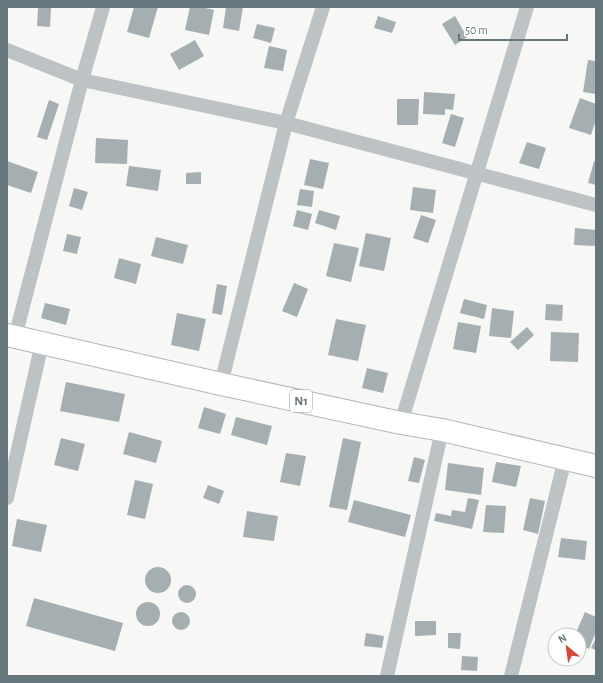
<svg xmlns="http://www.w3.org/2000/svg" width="603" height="683" viewBox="0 0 603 683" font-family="'Alegreya Sans',sans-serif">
	<rect width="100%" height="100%" fill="#f7f7f5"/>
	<path fill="#a5aeb1" d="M38 7H51L50 27 37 26Z
		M134 7H158L149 38 127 32Z
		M190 7H201L214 10 209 35 185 30Z
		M226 7H243L239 31 223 28Z
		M378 16 396 22 392 33 374 28Z
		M455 16 467 37 455 45 442 24Z
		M257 24 275 28 271 43 253 38Z
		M195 40 204 56 179 70 170 54Z
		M269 46 287 50 283 71 264 68Z
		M588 60 596 61V94L583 92Z
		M424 92 455 94 453 110 445 109V115L423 114Z
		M580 98 596 104V120L591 135 569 128Z
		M397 99H419L418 125H397Z
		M49 100 59 104 47 140 37 137Z
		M451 114 464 118 455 147 442 143Z
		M96 138 128 140 127 164 95 163Z
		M527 142 546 148 539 169 519 163Z
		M310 159 329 163 323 189 304 185Z
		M7 161 38 172 31 193 7 185Z
		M594 161 596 162V185L588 183Z
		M129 166 161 170 158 191 126 186Z
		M201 172V184H186V173Z
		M413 187 436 190 433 213 410 210Z
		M74 188 88 192 82 210 69 206Z
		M300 189 314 191 312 207 297 205Z
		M297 210 312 214 308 230 293 226Z
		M319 210 340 216 336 230 315 223Z
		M421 215 436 220 428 243 413 238Z
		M575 228 596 230V246L574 245Z
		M366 233 391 238 384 271 359 266Z
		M67 234 81 237 77 254 63 251Z
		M156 237 188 245 183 264 151 256Z
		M334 243 359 248 351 282 326 276Z
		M119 258 141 264 136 284 114 278Z
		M294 283 308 289 297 317 282 311Z
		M217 284 227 286 222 315 212 313Z
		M464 299 487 305 484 319 460 313Z
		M45 303 70 309 66 325 41 318Z
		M546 304 563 305 562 321 545 320Z
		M492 308 514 311 511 338 489 336Z
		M177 313 206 319 199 351 171 345Z
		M336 319 366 325 358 361 328 355Z
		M458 322 481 326 476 353 453 349Z
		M527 327 534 335 518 350 510 342Z
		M551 332 579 333 578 362 550 361Z
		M367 368 388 373 383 393 362 388Z
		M66 382 125 394 119 422 60 411Z
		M204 407 226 414 220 434 198 428Z
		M236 417 272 426 267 445 231 435Z
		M129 432 162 441 156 463 123 454Z
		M61 438 85 444 78 471 54 465Z
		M343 438 361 442 347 510 329 507Z
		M286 453 306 456 300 486 280 482Z
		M414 457 425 460 419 483 408 481Z
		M496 462 521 466 516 487 492 482Z
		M448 463 484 468 481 495 445 490Z
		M135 480 153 484 145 519 127 515Z
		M208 485 224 491 219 504 203 498Z
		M468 498 479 500 472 529 434 521 436 513 451 516 452 510 465 512Z
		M530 498 545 501 538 534 523 530Z
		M354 500 411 515 405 537 348 522Z
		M486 505 506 506 504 533 483 532Z
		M247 511 278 516 274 541 243 537Z
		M17 519 47 525 41 552 12 546Z
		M561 538 587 541 585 560 558 557Z
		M145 580a13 13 0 1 1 26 0a13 13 0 1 1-26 0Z
		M178 594a9 9 0 1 1 18 0a9 9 0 1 1-18 0Z
		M34 598 123 623 115 651 26 626Z
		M136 614a12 12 0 1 1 24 0a12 12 0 1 1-24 0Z
		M172 621a9 9 0 1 1 18 0a9 9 0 1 1-18 0Z
		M585 612 596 617V632L589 649 579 645V635H575Z
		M415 621H436V635L415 636Z
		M366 633 384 636 382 648 364 646Z
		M448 633H461L460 649 448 648Z
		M596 638V650L591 648Z
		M462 656 478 657 477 671 461 670Z"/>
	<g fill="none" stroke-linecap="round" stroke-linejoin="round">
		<defs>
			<path id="trunk" d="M7 335 221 384 401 423 442 430 596 466"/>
		</defs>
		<use href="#trunk" stroke="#b3b7b9" stroke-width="24"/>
		<path stroke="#bdc2c4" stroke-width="14" d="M7 50 82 80 286 123 596 205
			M15 337 82 80 103 7
			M221 384 286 123 323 7
			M401 423 527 7
			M7 498 42 343
			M387 676 442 430
			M511 676 565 459"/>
		<use href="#trunk" stroke="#fff" stroke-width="22"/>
	</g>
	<g text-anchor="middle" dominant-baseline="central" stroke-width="4" stroke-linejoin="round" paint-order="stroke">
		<rect fill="#fff" stroke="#949fa4" stroke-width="1" x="290" y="390" width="22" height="22" rx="3"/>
		<g font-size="13" font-weight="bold" fill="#66767d">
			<text x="301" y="401">N1</text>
		</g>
	</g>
	<rect width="603" height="683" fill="none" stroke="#66767d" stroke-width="16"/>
	<g transform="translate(567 647) rotate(331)"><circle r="19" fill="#ffffff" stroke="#c2c8cb"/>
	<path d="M0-3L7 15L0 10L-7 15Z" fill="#d1473b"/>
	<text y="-6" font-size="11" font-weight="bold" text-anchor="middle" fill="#66767d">N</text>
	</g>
	<path d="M459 34v6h108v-6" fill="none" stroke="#66767d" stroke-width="2"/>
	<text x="465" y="34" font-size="12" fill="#66767d" stroke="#ffffff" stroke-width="3" paint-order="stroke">50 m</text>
</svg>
